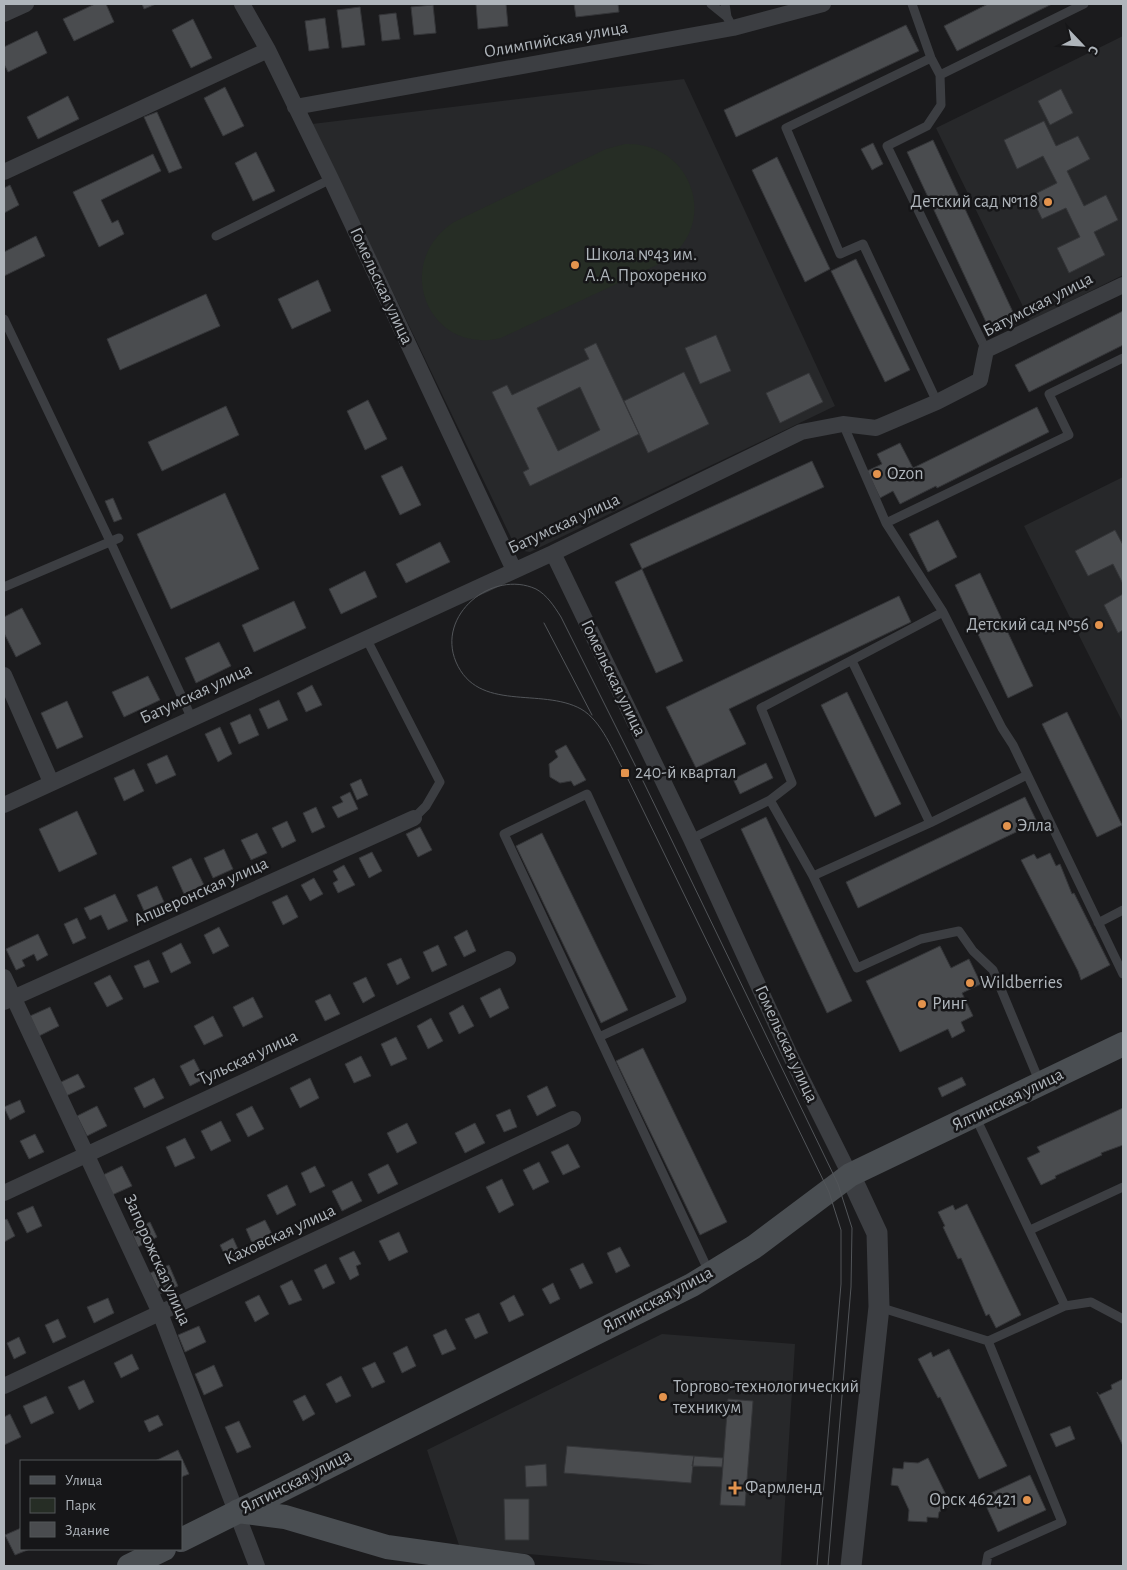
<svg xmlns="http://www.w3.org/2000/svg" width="1127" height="1570" viewBox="0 0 1127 1570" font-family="'Alegreya Sans',sans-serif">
	<rect width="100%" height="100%" fill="#1b1b1d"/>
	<path fill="#27282a" d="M1123 36V275L1030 321 936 128Z
		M684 79 835 406 530 552 517 550 312 124Z
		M1123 477V723L1024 526Z
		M662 1334 795 1344 781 1566H666L460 1548 427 1450Z"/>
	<path fill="#262d25" d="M625 144C695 141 722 231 659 264L501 338C428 356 391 263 454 222L606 149Z"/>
	<path fill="#4a4c4f" stroke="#353639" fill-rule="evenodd" d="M95 4H106L114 22 74 41 63 19Z
		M142 4H156L144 9Z
		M476 4H506L508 26 478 29Z
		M574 4H618L619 12 576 17Z
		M988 4H1052L957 51 944 26Z
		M433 5 436 33 414 35 411 7Z
		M360 7 365 45 342 48 337 10Z
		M396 13 400 39 382 41 379 15Z
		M325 18 329 48 309 51 305 21Z
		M193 19 212 58 191 68 172 30Z
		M906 25 919 51 736 137 724 110Z
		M37 31 47 53 8 72 4 64V47Z
		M225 87 244 126 223 136 204 98Z
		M1061 89 1073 113 1050 125 1038 101Z
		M68 96 79 119 38 139 27 117Z
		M157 112 182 168 169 173 144 117Z
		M1044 121 1056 146 1078 136 1090 159 1067 171 1084 206 1106 195 1118 220 1094 232 1105 255 1069 273 1057 248 1080 237 1066 208 1042 219 1031 196 1057 183 1043 156 1017 169 1004 140Z
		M933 140 1018 323 992 335 907 152Z
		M873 143 883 164 872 170 861 149Z
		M256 152 275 191 253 201 235 163Z
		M153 154 161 171 101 200 112 223 118 220 124 234 99 247 73 192Z
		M777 157 830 269 805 282 752 170Z
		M10 185 19 205 4 213V188Z
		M36 236 45 256 4 276V252Z
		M856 259 910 370 885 382 831 271Z
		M318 280 331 311 292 329 278 299Z
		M206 294 220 326 120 370 107 339Z
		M1123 311V345L1029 392 1015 365Z
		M716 335 731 371 700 384 685 348Z
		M596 343 639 434 530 486 523 472 529 469 492 392 507 385 512 395 589 359 584 349ZM580 387 600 430 558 451 537 408Z
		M684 372 709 424 648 453 624 401Z
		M809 373 823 402 780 423 766 393Z
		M368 400 387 439 365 450 347 411Z
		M226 406 239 435 162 471 148 442Z
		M1037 407 1049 432 937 488 936 486 900 504 893 491 880 498 867 471 882 464 877 454 900 443 913 468Z
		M812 461 824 487 642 569 630 544Z
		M402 466 421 505 400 515 381 476Z
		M225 493 259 569 171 609 137 534Z
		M113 498 122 519 114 522 105 501Z
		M938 520 957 557 928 572 909 534Z
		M1115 530 1123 545V584L1113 564 1088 576 1075 551Z
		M440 542 450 562 406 583 396 564Z
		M642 569 683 661 656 673 615 582Z
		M365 571 377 597 341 614 329 589Z
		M980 573 1033 686 1008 698 955 585Z
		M1123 594V630L1118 633 1104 605Z
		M899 596 911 622 729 709 746 744 696 768 666 707Z
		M294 601 306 628 254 652 242 625Z
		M22 608 41 644 16 657 4 633V617Z
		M219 642 231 666 196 683 185 658Z
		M148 676 160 700 124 717 112 692Z
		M312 685 322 705 306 712 297 693Z
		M847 692 901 804 875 817 821 705Z
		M279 700 288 720 268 729 259 709Z
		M67 701 83 737 57 749 41 713Z
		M1067 712 1122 825 1097 837 1042 724Z
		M250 714 259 735 239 744 230 723Z
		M220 727 232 754 218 762 205 734Z
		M566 745 586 780 574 786 571 781 560 783 550 777 549 764 558 757 555 751Z
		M167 755 176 775 156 784 147 764Z
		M766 763 773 778 740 794 733 779Z
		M134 769 144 791 124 801 114 778Z
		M361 779 368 795 357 800 350 784Z
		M350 792 358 809 338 818 332 807 343 802 340 797Z
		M1025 797 1037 822 858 908 846 882Z
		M316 807 325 827 312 833 303 813Z
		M77 811 97 854 59 872 39 829Z
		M766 817 852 1001 827 1013 741 829Z
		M287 821 296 841 282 848 272 828Z
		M420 827 432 850 418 857 406 834Z
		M257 833 267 853 251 860 241 840Z
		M542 833 628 1010 601 1023 516 846Z
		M224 849 233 869 213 878 204 858Z
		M372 852 382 871 369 878 359 858Z
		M1050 853 1056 866 1060 864 1072 894 1074 893 1110 965 1081 980 1078 971 1021 860 1034 854 1037 859Z
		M191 858 204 885 184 894 172 867Z
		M344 865 355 885 338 893 333 883 338 880 333 871Z
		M314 878 323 894 310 901 301 885Z
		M157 886 164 902 144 911 137 895Z
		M115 894 128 921 108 930 101 915 90 920 84 908Z
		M287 895 298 917 283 925 272 902Z
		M77 918 86 938 73 944 64 924Z
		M219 927 229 946 213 954 204 935Z
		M467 930 476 951 464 957 454 937Z
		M38 934 48 955 37 961 34 954 22 960 25 966 16 970 6 949Z
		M181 943 191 963 171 973 162 953Z
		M438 945 447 965 432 972 423 952Z
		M940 946 951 968 969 959 981 984 962 993 973 1016 961 1022 965 1031 952 1038 948 1029 900 1052 866 981Z
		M401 958 410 978 397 985 387 964Z
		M149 960 159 982 144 988 134 966Z
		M110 975 123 999 107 1007 94 983Z
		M366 977 375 996 363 1003 353 983Z
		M500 988 509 1008 490 1018 480 998Z
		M330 994 340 1014 325 1021 315 1001Z
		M253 997 263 1017 243 1027 233 1007Z
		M463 1005 474 1026 459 1034 449 1013Z
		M50 1007 59 1026 39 1036 30 1016Z
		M213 1016 223 1036 204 1045 194 1026Z
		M431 1018 443 1041 428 1049 417 1026Z
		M396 1037 407 1059 391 1066 381 1044Z
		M643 1048 727 1222 700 1235 616 1061Z
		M361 1056 371 1076 354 1083 345 1064Z
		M194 1059 204 1079 190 1086 180 1066Z
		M78 1074 85 1087 66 1096 59 1083Z
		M962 1077 966 1085 942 1097 938 1088Z
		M154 1078 164 1098 144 1108 134 1088Z
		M310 1078 319 1098 300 1108 290 1088Z
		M547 1086 556 1106 537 1116 527 1096Z
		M20 1100 25 1112 10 1120 4 1107Z
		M97 1106 107 1126 87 1136 77 1116Z
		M252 1106 264 1129 248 1137 236 1114Z
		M1123 1108V1145L1101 1153 1102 1155 1055 1176 1056 1178 1041 1185 1027 1158 1040 1152 1037 1147Z
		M510 1109 517 1127 504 1132 496 1115Z
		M221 1121 231 1141 211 1151 201 1131Z
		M407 1123 417 1143 397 1153 387 1133Z
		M475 1123 485 1143 465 1153 455 1133Z
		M35 1134 44 1152 29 1159 20 1141Z
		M185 1138 195 1158 175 1167 166 1147Z
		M568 1144 580 1167 563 1175 551 1152Z
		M539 1162 549 1182 533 1190 523 1170Z
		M388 1164 398 1184 378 1194 368 1174Z
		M122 1166 132 1186 112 1195 103 1175Z
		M315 1166 325 1186 310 1193 301 1173Z
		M502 1179 514 1205 499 1213 486 1187Z
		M352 1181 362 1201 342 1211 332 1191Z
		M287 1185 296 1205 277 1215 267 1195Z
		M967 1204 1021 1315 996 1328 989 1314 986 1316 961 1258 958 1259 943 1227 945 1226 938 1212 953 1205 955 1210Z
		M33 1206 42 1226 27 1233 17 1213Z
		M7 1219 15 1236 4 1242V1220Z
		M265 1220 275 1240 255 1250 246 1229Z
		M150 1222 157 1237 138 1247 131 1231Z
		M399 1232 408 1252 389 1261 379 1241Z
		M233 1238 242 1258 229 1264 220 1245Z
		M620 1247 630 1266 616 1273 607 1253Z
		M354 1251 361 1264 356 1266 359 1275 350 1280 339 1258Z
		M583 1263 593 1283 580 1289 570 1269Z
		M326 1264 335 1283 323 1289 314 1270Z
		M169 1265 178 1286 160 1294 150 1273Z
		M292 1280 302 1300 289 1305 280 1286Z
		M553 1283 560 1299 550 1304 542 1289Z
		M259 1295 269 1314 255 1322 245 1302Z
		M514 1295 524 1315 509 1322 500 1303Z
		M108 1298 114 1313 94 1323 87 1307Z
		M479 1313 488 1333 475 1339 465 1319Z
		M58 1319 66 1337 53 1343 45 1325Z
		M199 1326 206 1342 185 1352 178 1335Z
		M446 1329 456 1349 442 1355 433 1335Z
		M19 1337 26 1353 14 1359 7 1343Z
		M407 1346 416 1366 402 1373 393 1353Z
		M949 1349 1007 1466 979 1479 940 1397 938 1398 918 1359 931 1352 933 1357Z
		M132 1354 139 1369 121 1378 114 1363Z
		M375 1362 385 1382 372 1388 362 1368Z
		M214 1365 223 1386 204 1395 195 1374Z
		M341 1376 351 1396 336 1403 326 1384Z
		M1123 1379V1446L1097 1392 1099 1395 1112 1389 1111 1385Z
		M84 1380 94 1402 79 1410 68 1387Z
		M305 1395 315 1414 303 1421 293 1401Z
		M46 1396 54 1413 31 1424 23 1406Z
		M728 1399 753 1401 745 1506 720 1505Z
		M10 1414 21 1437 4 1445V1417Z
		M158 1415 163 1425 149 1432 144 1421Z
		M239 1421 251 1447 237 1453 225 1427Z
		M1070 1426 1075 1439 1056 1447 1050 1434Z
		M567 1446 694 1456 691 1483 564 1473Z
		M178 1450 189 1474 181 1477V1461H155Z
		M694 1456 723 1458 722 1467 692 1466Z
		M928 1458 951 1505 939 1512 938 1518 927 1517V1522L908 1521 909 1510 898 1486 891 1485 893 1468 903 1469 904 1462 918 1463Z
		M546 1464 547 1486 526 1487 525 1466Z
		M1030 1475 1046 1510 998 1532 982 1497Z
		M504 1499H529V1540H505Z
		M21 1528V1549H30L15 1555 5 1535Z"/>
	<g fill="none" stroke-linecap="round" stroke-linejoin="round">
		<path stroke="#3c3e42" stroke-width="9" d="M711 4 727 17
			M725 4 727 17 733 28
			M912 4 931 58 940 75 1084 4
			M931 58 786 128 840 254 863 244 937 402
			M940 75 941 105 927 126 887 146 986 350
			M216 236 331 179
			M4 319 110 541 192 719
			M843 424 886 523 943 612 1002 728 1013 745 1123 974
			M886 523 1069 435 1049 394 1123 358
			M4 587 119 538
			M366 638 440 782 426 806 414 818
			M852 661 930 823
			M770 800 813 876 857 968 921 939 959 931 973 951 993 970 1040 1083
			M691 839 770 800 792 783 761 708 943 612
			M813 876 930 823 1027 775
			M1098 923 1123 910
			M599 1037 682 999 587 794 504 834 710 1274
			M975 1116 1065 1306
			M1030 1230 1123 1187
			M879 1307 988 1341 1065 1306 1091 1302 1123 1319
			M986 1566 988 1555 1062 1522 988 1341"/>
		<path stroke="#3c3e42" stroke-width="16" d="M242 4 268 50 331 179 514 570
			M4 14 26 4
			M295 107 733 28 823 4
			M4 172 268 50
			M553 553 691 839 791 1057 850 1175
			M4 675 51 782
			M4 805 553 553 801 432 843 424 876 428 937 402 980 380 986 350 1123 285
			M4 977 160 1313 257 1566
			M4 1002 414 818
			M4 1193 508 959
			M4 1386 573 1119"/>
		<path stroke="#3c3e42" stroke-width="21" d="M850 1175 877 1233 879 1307 851 1566"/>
		<path stroke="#4a4e52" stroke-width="24" d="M238 1511 285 1517 387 1547 523 1566
			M181 1540 692 1285 754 1247 850 1175 1123 1044
			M129 1566 164 1549"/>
		<path stroke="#525559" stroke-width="1" d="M544 623 592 715
			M817 1566 841 1284V1230L829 1192 625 773C613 752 602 721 581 709 541 687 478 713 456 662 436 615 492 569 536 589 547 595 554 606 561 617L645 785 838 1184 852 1228 851 1287 828 1566"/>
	</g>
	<g fill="#e3934d" stroke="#161618" stroke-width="2">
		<circle cx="1048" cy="202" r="5"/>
		<circle cx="575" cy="265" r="5"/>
		<circle cx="877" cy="474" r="5"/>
		<circle cx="1099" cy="625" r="5"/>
		<rect x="620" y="768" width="10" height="10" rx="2.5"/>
		<circle cx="1007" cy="826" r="5"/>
		<circle cx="970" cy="983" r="5"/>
		<circle cx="922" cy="1004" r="5"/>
		<circle cx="663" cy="1397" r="5"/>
		<path d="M732.5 1480.5h5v5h5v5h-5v5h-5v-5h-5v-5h5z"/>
		<circle cx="1027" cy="1500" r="5"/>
	</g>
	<g text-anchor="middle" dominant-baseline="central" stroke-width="5" stroke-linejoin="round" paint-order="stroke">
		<g font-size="18" fill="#afb5bb" stroke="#161618">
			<text transform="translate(556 40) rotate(-10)">Олимпийская улица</text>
			<text transform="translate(381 286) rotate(65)">Гомельская улица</text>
			<text transform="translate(1038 305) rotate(-27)">Батумская улица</text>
			<text transform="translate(564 524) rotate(-25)">Батумская улица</text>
			<text transform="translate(613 678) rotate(64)">Гомельская улица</text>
			<text transform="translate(196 694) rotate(-25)">Батумская улица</text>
			<text transform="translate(201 892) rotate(-24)">Апшеронская улица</text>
			<text transform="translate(786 1044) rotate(65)">Гомельская улица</text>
			<text transform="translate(248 1058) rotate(-25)">Тульская улица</text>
			<text transform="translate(1008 1100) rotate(-26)">Ялтинская улица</text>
			<text transform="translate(280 1235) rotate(-25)">Каховская улица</text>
			<text transform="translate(157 1260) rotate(66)">Запорожская улица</text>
			<text transform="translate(658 1300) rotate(-28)">Ялтинская улица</text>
			<text transform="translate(296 1482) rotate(-27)">Ялтинская улица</text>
		</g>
		<g font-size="18" fill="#afb5bb" stroke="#161618" text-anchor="start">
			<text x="1038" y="202" text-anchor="end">Детский сад №118</text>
			<text x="585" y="255">Школа №43 им.<tspan x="585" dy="21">А.А. Прохоренко</tspan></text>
			<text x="887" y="474">Ozon</text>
			<text x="1089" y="625" text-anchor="end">Детский сад №56</text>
			<text x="635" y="773">240-й квартал</text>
			<text x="1017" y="826">Элла</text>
			<text x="980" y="983">Wildberries</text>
			<text x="932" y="1004">Ринг</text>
			<text x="673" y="1387">Торгово-технологический<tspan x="673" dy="21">техникум</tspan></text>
			<text x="745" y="1488">Фармленд</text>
			<text x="1017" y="1500" text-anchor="end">Орск 462421</text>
		</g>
	</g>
	<rect width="1127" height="1570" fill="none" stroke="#afb5bb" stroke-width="10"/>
	<rect x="20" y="1460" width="162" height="90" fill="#161618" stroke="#535659"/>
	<rect x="30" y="1476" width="25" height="8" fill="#4a4e52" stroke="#535659"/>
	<text x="65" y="1485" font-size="15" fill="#afb5bb">Улица</text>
	<rect x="30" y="1498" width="25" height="15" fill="#262d25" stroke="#535659"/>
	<text x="65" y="1510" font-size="15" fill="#afb5bb">Парк</text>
	<rect x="30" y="1522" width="25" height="15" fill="#4a4c4f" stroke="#535659"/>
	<text x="65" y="1535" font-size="15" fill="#afb5bb">Здание</text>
	<g transform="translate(1082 45) rotate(115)" stroke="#161618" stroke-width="4" paint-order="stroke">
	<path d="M0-4L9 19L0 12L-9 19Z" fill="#afb5bb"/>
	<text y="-8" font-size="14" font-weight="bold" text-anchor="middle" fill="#afb5bb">С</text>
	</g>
</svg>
